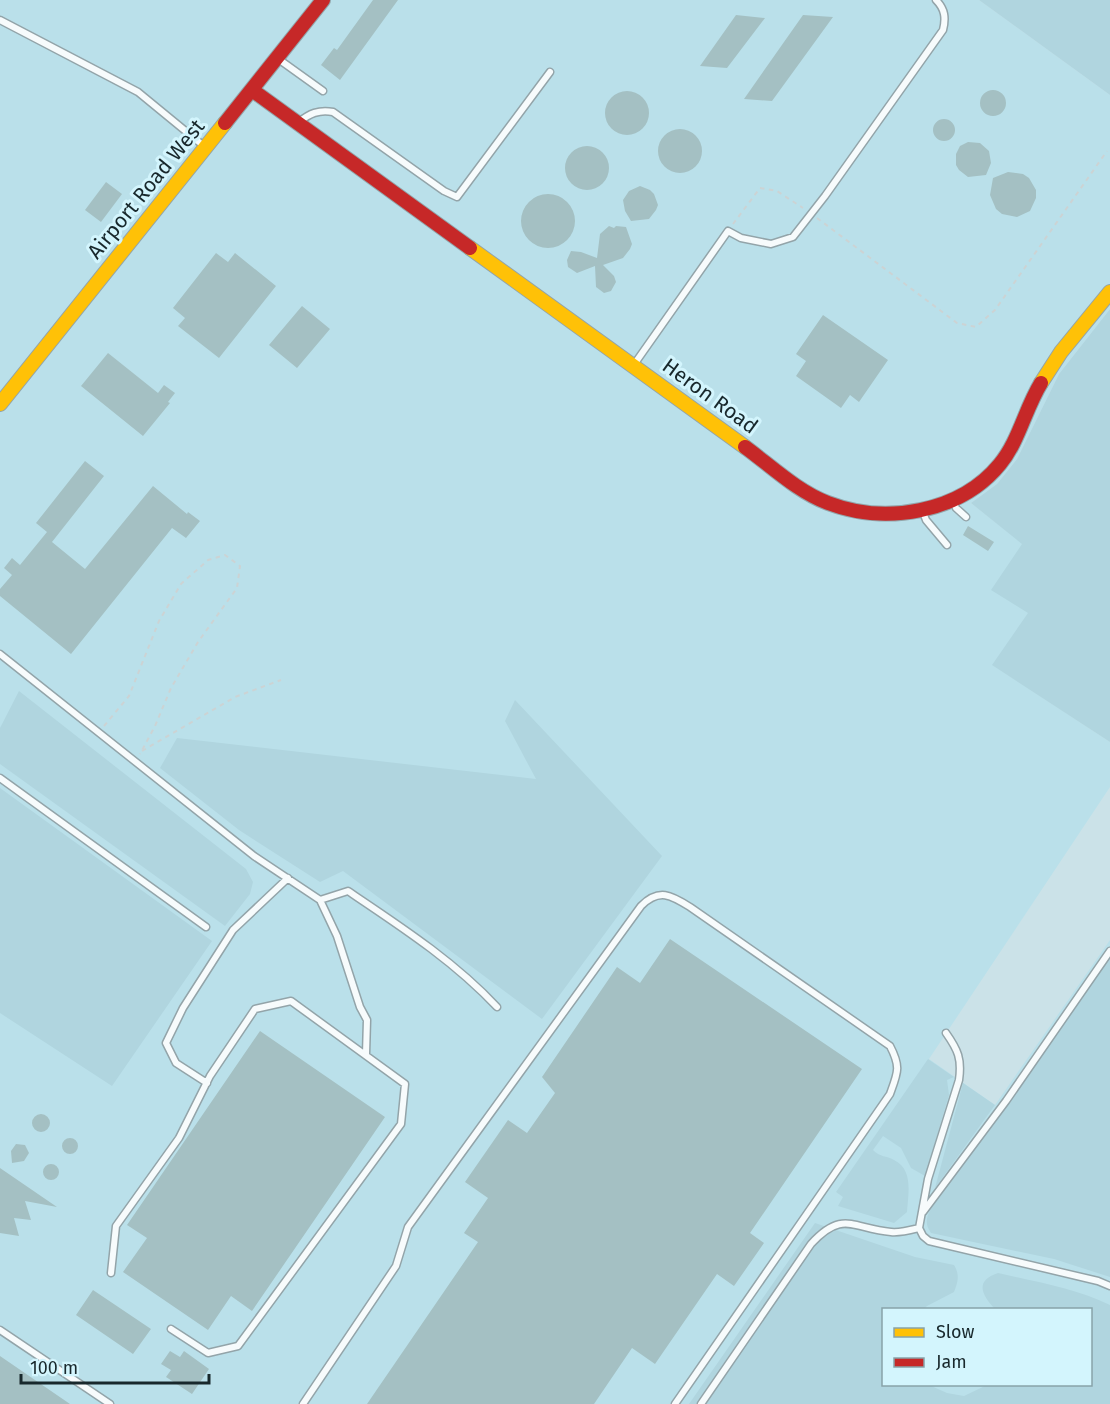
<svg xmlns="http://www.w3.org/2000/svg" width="1110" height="1404" viewBox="0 0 1110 1404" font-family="'Fira Sans',sans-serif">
	<rect width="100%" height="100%" fill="#cbe2e8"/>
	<path fill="#bae0ea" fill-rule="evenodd" d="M0 0H979L1110 95V309L1059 374 1017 459 997 484 971 503 1023 544 1029 613 993 665 1110 742V787L929 1059 995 1105 1110 940V1404H0ZM884 1310H1090V1384H884Z"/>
	<path fill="#b0d5df" d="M979 0H1110V95Z
		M1110 309V742L992 665 1028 613 991 590 1022 544 971 503 997 484 1017 459 1059 374Z
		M19 691 246 869 253 882 250 894 225 926 0 764V728Z
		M515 700 662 856 542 1019 343 871 320 882 239 830 160 768 177 738 536 779 505 721Z
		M0 788 212 941 112 1086 0 1013Z
		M1110 957V1277L1054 1259 931 1233C925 1224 926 1219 930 1210Z
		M928 1059 954 1077 947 1080 949 1095 925 1176 911 1168 901 1148 883 1136 873 1150C881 1158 886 1155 894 1160 914 1170 908 1194 907 1212L894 1223 838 1206 843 1197 836 1192Z
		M963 1083 995 1105 935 1188Z
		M815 1223 915 1257 954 1265C960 1275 958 1282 954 1292L927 1306 924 1309 884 1310V1384L929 1385 947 1393 964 1396 987 1385 1090 1384V1310L995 1309C982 1295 974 1281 998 1273 1036 1282 1075 1288 1110 1305V1404H689Z"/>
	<path fill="#a4c0c3" d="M373 0H398L340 80 321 65 334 48 337 50Z
		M736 15 765 18 727 68 700 66Z
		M803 15 833 17 772 101 744 99Z
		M980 103a13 13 0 1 1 26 0a13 13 0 1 1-26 0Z
		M605 113a22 22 0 1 1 44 0a22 22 0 1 1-44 0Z
		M933 130a11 11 0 1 1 22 0a11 11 0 1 1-22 0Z
		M658 151a22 22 0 1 1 44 0a22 22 0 1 1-44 0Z
		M968 142 980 143 989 151 991 163 986 175 968 177 959 170 956 165V154L960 146Z
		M565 168a22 22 0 1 1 44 0a22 22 0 1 1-44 0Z
		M1008 172 1023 174 1029 178 1036 190V198L1030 211 1017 217 1002 214 996 209 990 195 993 178Z
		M106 182 122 194 101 222 85 210Z
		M640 186 650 190 654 194 658 205 656 210 649 219 631 221 625 211 623 200 629 191Z
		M521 221a27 27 0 1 1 54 0a27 27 0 1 1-54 0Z
		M609 226 614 228 616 226 626 227 632 244 630 249 623 258 603 265 614 276 616 282 611 291 604 293 596 287 595 266 577 273 568 267 567 260 571 251 581 252 597 258 600 234Z
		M216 253 228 262 235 253 276 286 219 358 178 326 185 318 173 308Z
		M302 306 330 329 297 368 269 345Z
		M823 315 888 360 859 402 850 395 841 408 796 376 806 361 796 354Z
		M108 353 158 393 164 385 175 393 168 402 170 403 143 436 81 386Z
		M85 461 104 476 52 542 85 569 153 486 187 514 188 512 200 521 186 538 172 528 71 654 0 596V589L12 575 4 568 12 558 20 565 47 532 36 523Z
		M968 526 994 542 988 551 963 535Z
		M670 939 862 1069 750 1233 764 1243 734 1286 717 1274 655 1364 632 1348 594 1404H367L478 1242 464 1233 488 1198 465 1182 508 1120 527 1133 555 1093 542 1077 617 967 640 983Z
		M260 1031 385 1117 252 1311 231 1296 208 1330 123 1272 147 1238 127 1225Z
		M32 1123a9 9 0 1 1 18 0a9 9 0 1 1-18 0Z
		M62 1146a8 8 0 1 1 16 0a8 8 0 1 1-16 0Z
		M16 1144 25 1145 29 1153 24 1161 12 1163 11 1151Z
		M43 1172a8 8 0 1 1 16 0a8 8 0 1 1-16 0Z
		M0 1168 57 1207 25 1201 31 1220 14 1218 19 1236 0 1233Z
		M93 1290 151 1329 133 1354 76 1315Z
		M170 1351 180 1357 184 1351 209 1369 192 1394 166 1377 171 1370 161 1364Z
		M0 1356 70 1404H0Z"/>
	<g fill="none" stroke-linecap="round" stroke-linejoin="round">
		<defs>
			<path id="lane" d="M0 20 138 92 205 147
				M277 58 323 91
				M299 122C309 114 319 109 333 112L444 191 457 197 550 72
				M633 366 728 231 741 238 771 244 793 237 825 196 943 30C946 18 945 9 936 0
				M953 500 956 508 966 517
				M923 512 926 520 947 545
				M0 654 254 856 320 900 337 936 360 1007 367 1020 366 1054
				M0 778 206 927
				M320 900 348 891C400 926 454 961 497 1007
				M207 1083 176 1063 166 1043 183 1008 233 930 288 878
				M923 1212 1006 1101 1110 951
				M919 1228 923 1236 929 1241 1098 1281 1110 1286
				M111 1273 116 1226 179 1138 210 1076 255 1009 291 1001 405 1084 401 1124 238 1346 208 1353 171 1329
				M0 1330 110 1404
				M303 1404 396 1266 408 1227 641 906C659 888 671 895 690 907L890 1046C901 1067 898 1072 890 1094L675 1404
				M701 1404 811 1244C843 1209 853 1229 891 1232 900 1233 911 1230 919 1228L928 1179 959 1080C962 1059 958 1050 946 1033"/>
			<path id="slow" d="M470 248 745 447
				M1041 383 1061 352 1110 292
				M0 404 225 123"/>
			<path id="jam" d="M252 90 470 248
				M225 123 323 0
				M745 447C771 466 798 492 828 503 885 525 960 513 1000 464 1019 441 1025 409 1041 383"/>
		</defs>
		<use href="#lane" stroke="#93a4a9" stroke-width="9"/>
		<use href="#slow" stroke="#93a4a9" stroke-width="16"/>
		<use href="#jam" stroke="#93a4a9" stroke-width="16"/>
		<path stroke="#ccd3d4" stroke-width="2" stroke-dasharray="4.5 4.5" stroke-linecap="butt" d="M817 218 957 323 976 327 995 310 1107 151
			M733 224 760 188 777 191 803 208
			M104 726 129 696 159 621 181 584 208 560 225 555 240 566 237 588 198 642 171 688 155 726 140 754
			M142 751 235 697 281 680"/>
		<use href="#lane" stroke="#f7fbfc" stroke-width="6"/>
		<use href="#slow" stroke="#ffc107" stroke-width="14"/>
		<use href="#jam" stroke="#c62828" stroke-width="14"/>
	</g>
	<g text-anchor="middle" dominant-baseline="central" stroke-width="6" stroke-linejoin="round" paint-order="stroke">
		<g font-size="21" fill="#18282c" stroke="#d3f5fd">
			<text transform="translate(146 189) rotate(-51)">Airport Road West</text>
			<text transform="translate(710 396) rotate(36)">Heron Road</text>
		</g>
	</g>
	<rect x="882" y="1308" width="210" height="78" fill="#d3f5fd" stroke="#88a3a9" stroke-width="1.5"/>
	<rect x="894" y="1328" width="30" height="9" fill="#ffc107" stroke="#88a3a9" stroke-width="1.5"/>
	<text x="936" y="1338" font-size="18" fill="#18282c">Slow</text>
	<rect x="894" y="1358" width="30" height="9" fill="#c62828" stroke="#88a3a9" stroke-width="1.5"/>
	<text x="936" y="1368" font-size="18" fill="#18282c">Jam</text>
	<path d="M21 1374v9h188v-9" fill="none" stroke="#18282c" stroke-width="3"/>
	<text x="30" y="1374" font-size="18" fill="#18282c" stroke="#d3f5fd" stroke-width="4.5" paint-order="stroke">100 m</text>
</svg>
